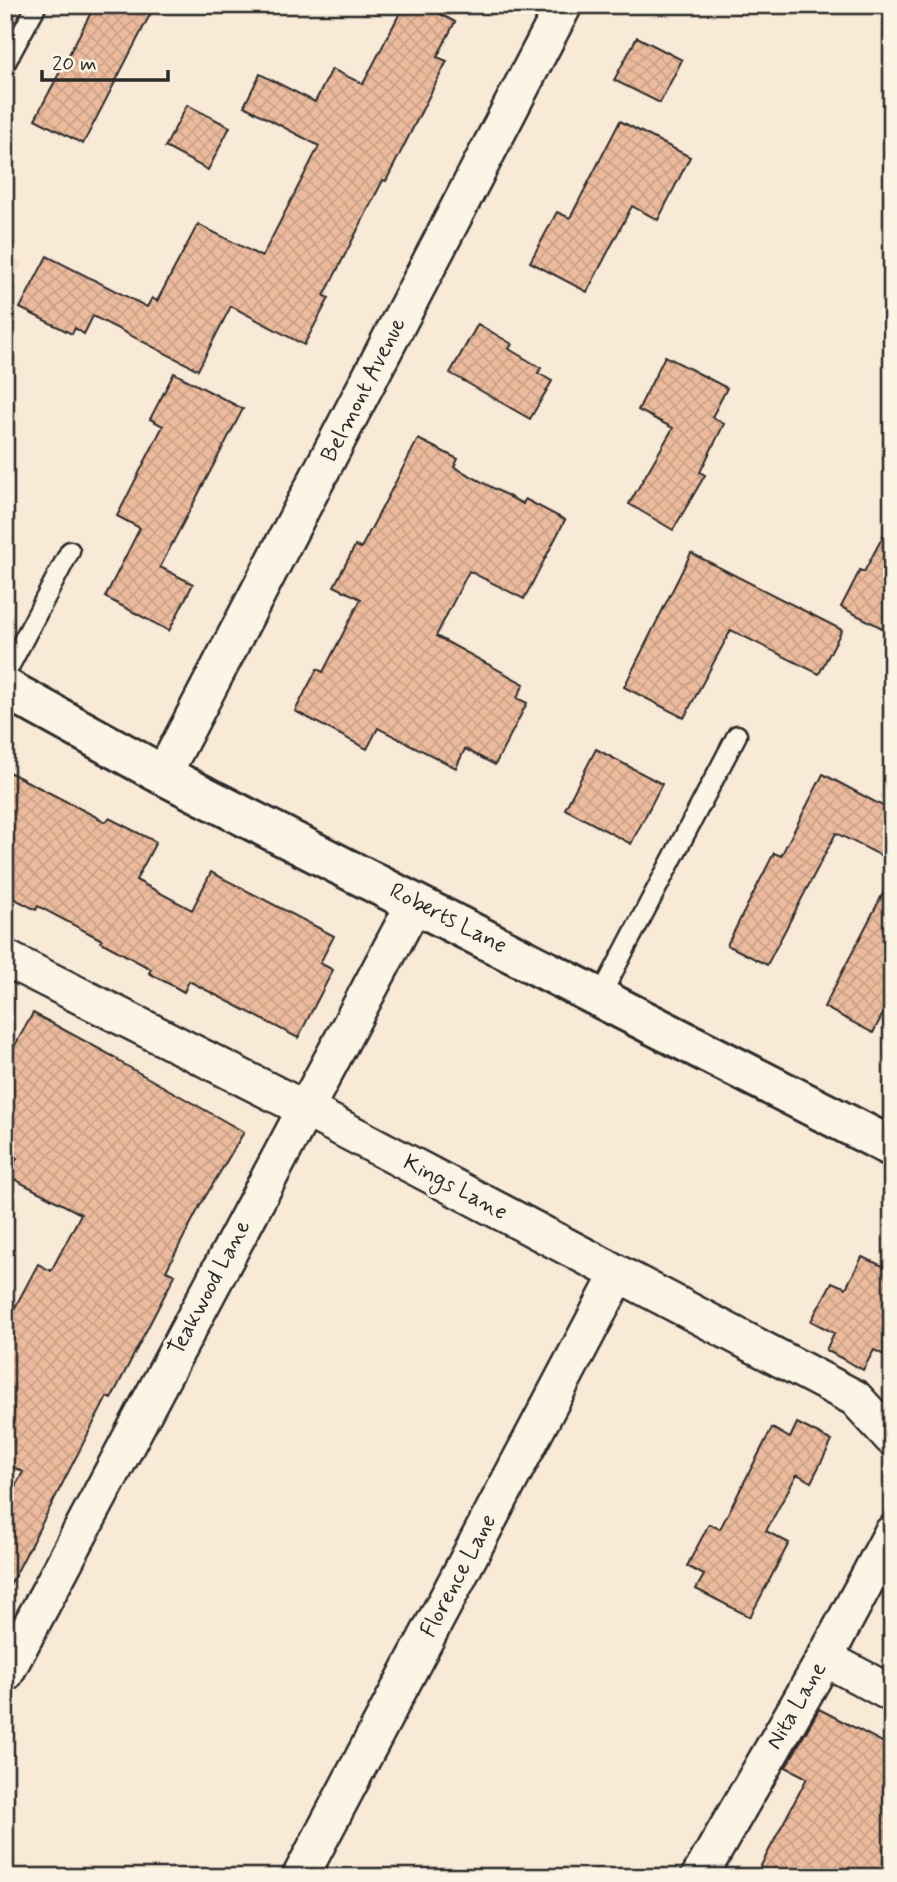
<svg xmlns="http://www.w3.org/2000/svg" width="897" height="1882" viewBox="0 0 897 1882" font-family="Mynerve,sans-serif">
	<defs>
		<pattern id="building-cross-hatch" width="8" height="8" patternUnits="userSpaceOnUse" patternTransform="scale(1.75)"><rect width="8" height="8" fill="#ecbb9d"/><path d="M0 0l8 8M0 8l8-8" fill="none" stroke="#cba187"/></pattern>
	</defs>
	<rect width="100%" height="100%" fill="#f9e9d7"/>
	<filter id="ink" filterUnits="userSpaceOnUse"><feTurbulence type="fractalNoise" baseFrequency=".0143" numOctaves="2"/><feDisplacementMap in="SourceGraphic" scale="14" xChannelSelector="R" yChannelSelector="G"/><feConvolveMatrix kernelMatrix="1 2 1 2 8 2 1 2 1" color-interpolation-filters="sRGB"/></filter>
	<g filter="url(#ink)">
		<path fill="#f5dbc6" d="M5 255 22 263 5 295Z"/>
		<path fill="url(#building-cross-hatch)" stroke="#2b2b2b" stroke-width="2" d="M95 5H155L83 144 35 119Z
			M404 5H424L455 22 437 57 447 61 386 181 383 180 324 296 329 298 304 345 231 306 198 370 93 316 84 334 75 328 72 334 20 308 47 256 147 307 152 298 157 301 198 224 262 257 319 146 244 106 260 74 315 102 332 69 363 84Z
			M637 37 682 60 660 103 614 80Z
			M187 105 230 127 208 170 165 147Z
			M620 121 690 157 658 220 632 206 587 292 530 262 557 212 570 218Z
			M478 324 512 344 509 349 541 368 538 373 552 381 530 419 450 373Z
			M665 356 727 388 712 417 724 424 700 472 705 475 673 530 629 504 673 428 638 410Z
			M174 373 243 409 160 567 193 584 169 631 105 597 140 528 117 516 163 426 150 419Z
			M418 439 458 459 454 467 523 504 525 499 565 520 524 599 469 571 436 636 524 684 517 698 527 703 495 765 465 749 456 768 378 728 367 749 295 711 317 669 323 672 361 599 334 586 355 546 361 548Z
			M892 519V633L841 607 860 570 864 572Z
			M691 553 842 630 819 674 731 630 684 718 624 687Z
			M596 749 662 784 631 844 565 809Z
			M5 770 106 822 109 818 156 842 136 880 192 910 211 872 334 936 320 963 333 970 298 1038 189 981 184 992 149 973 151 969 101 942 102 940 38 906 36 910 5 894Z
			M823 774 892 811V861L836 833 767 965 727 945 774 853 781 856Z
			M892 876V996L873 1033 824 1007Z
			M33 1013 118 1059V1061L244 1132 201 1204 166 1271 175 1275 111 1399 107 1397 5 1595V1505L23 1472 5 1463V1326L38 1264 51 1271 81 1214 8 1176 17 1158 5 1152V1063Z
			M862 1257 892 1270V1359L874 1350 863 1370 826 1350 834 1333 811 1321 832 1282 846 1288Z
			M797 1423 832 1441 811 1482 797 1474 766 1531 789 1543 750 1617 696 1589 704 1575 687 1566 709 1524 720 1529 772 1428 790 1438Z
			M819 1709 892 1747V1877H755L807 1778 786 1767Z"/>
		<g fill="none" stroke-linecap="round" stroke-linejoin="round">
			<defs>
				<path id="service" d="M5 64 37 5
					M5 675 70 551
					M600 997 737 735"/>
				<path id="minor" d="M163 775 564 5
					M5 958 305 1109 855 1398 892 1438
					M825 1658 892 1694
					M5 1674 415 903
					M300 1877 618 1275
					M699 1877 825 1658 892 1533"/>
				<path id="secondary" d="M5 688 163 775 892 1147"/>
			</defs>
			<use href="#service" stroke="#2b2b2b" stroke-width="23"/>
			<use href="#minor" stroke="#2b2b2b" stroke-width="40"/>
			<use href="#secondary" stroke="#2b2b2b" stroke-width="44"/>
			<use href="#service" stroke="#fcf5e5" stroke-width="18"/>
			<use href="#minor" stroke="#fcf5e5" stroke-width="35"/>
			<use href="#secondary" stroke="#fcf5e5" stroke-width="38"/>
		</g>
	</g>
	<g text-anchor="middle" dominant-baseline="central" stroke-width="7" stroke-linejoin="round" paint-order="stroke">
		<g font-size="23" fill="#2b2b2b" stroke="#fcf5e5">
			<text transform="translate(364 390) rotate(-63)">Belmont Avenue</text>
			<text transform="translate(448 919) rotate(27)">Roberts Lane</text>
			<text transform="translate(455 1188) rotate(28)">Kings Lane</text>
			<text transform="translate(210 1288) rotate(-62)">Teakwood Lane</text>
			<text transform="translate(459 1576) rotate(-62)">Florence Lane</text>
			<text transform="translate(797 1706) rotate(-60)">Nita Lane</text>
		</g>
	</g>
	<rect width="897" height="1882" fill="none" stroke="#fcf5e5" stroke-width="28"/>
	<rect x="14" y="14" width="869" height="1854" fill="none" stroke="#2b2b2b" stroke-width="2.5" filter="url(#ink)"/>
	<path d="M42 70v10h126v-10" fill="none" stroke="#2b2b2b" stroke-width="3.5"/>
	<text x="52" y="70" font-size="21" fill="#2b2b2b" stroke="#fcf5e5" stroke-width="5" paint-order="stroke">20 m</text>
</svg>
